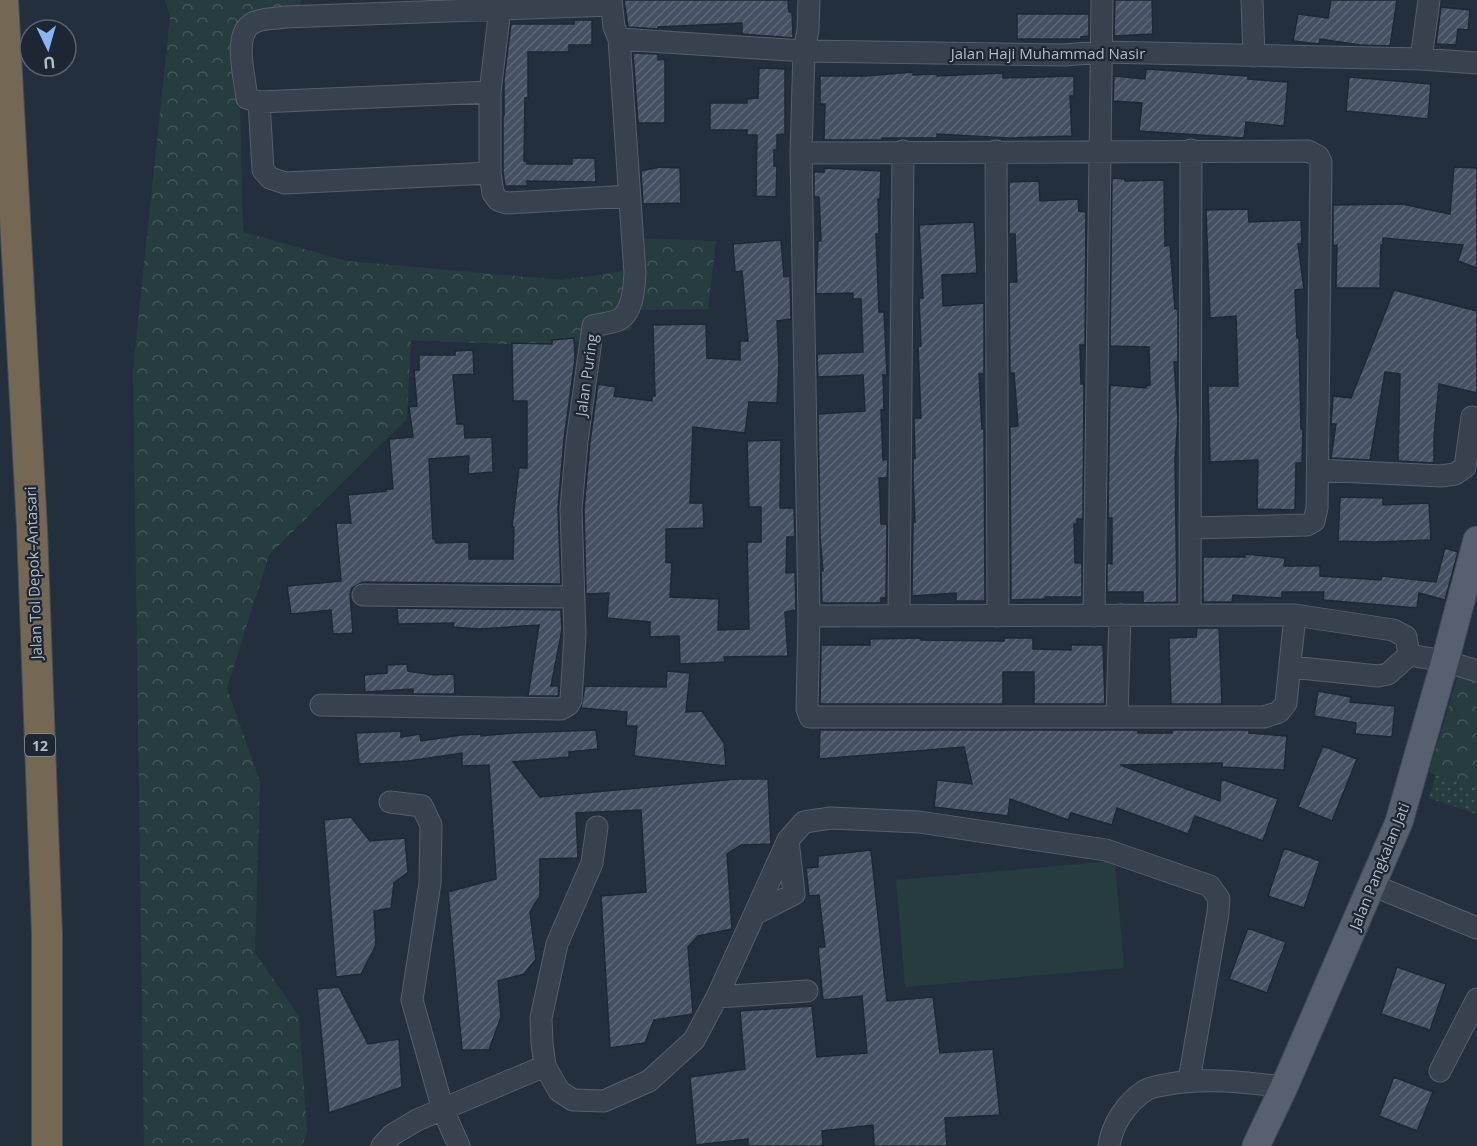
<svg xmlns="http://www.w3.org/2000/svg" width="1477" height="1146" viewBox="0 0 1477 1146" font-family="'Open Sans',sans-serif">
	<defs>
		<pattern id="grass-dots" width="8" height="8" patternUnits="userSpaceOnUse" patternTransform="scale(1.5)"><rect width="8" height="8" fill="#263c3f"/><path d="M2 2h.1M6 6h.1" fill="none" stroke="#435659" stroke-width="1.8" stroke-linecap="round"/></pattern>
		<pattern id="forest-crowns" width="20" height="18" patternUnits="userSpaceOnUse" patternTransform="scale(1.5)"><rect width="20" height="18" fill="#263c3f"/><path d="M2 6a3 3 0 1 1 6 0M12 15a3 3 0 1 1 6 0" fill="none" stroke="#435659"/></pattern>
		<pattern id="building-hatch" width="6" height="6" patternUnits="userSpaceOnUse" patternTransform="scale(1.5)"><rect width="6" height="6" fill="#455162"/><path d="M-1 1l2-2M0 6l6-6M5 7l2-2" fill="none" stroke="#5d6877"/></pattern>
	</defs>
	<rect width="100%" height="100%" fill="#242f3e"/>
	<path fill="url(#grass-dots)" d="M1468 665 1477 667V814L1429 798Z"/>
	<path fill="url(#forest-crowns)" d="M165 0H301L296 22H238L243 232 347 261 562 280 631 270 630 238 716 241 708 309 632 310 631 330 555 346 411 340 407 419 269 555 227 688 260 782 255 953 299 1016 307 1132 302 1146H144L133 370 170 17Z
		M1459 673 1477 677V789L1429 772Z"/>
	<path fill="#263c3f" d="M1115 861 1124 968 905 987 896 880Z"/>
	<path fill="url(#building-hatch)" stroke="#1f2835" stroke-width="1.5" d="M624 0H788L789 12H792L793 38 742 34V23L658 27V29L628 27Z
		M1115 0H1152L1153 34 1114 36Z
		M1331 0H1397L1390 46 1360 45 1320 39 1319 44 1293 41 1298 14 1328 18Z
		M1441 7 1470 10 1468 30 1458 29 1456 45 1436 44Z
		M1017 14H1089V36L1081 37V39H1017Z
		M574 20H592V45H569V52H528V98H525L524 161H527V164H572V158H595L596 182 527 181V186H505L503 172V116H504V79L511 24H574Z
		M633 53 658 54V60L665 59V123H638Z
		M759 68 785 69V134L777 135V150H774V166H777L776 197 756 196 757 135H747V130H710V103H747V99L758 98Z
		M1146 69 1248 76V79L1288 82 1284 126 1246 122 1244 138 1139 131 1142 103 1113 101 1114 76 1145 79Z
		M913 72V75L937 74V76L1003 73V78L1074 76V96H1070L1072 136 1008 138 937 134V138H882V140H824L825 104H820V76H865Z
		M1349 77 1431 84 1428 119 1346 111Z
		M660 167 680 168 681 203 643 204 641 171Z
		M1454 167 1477 168V268L1458 261 1463 245 1383 238V245H1381L1380 288H1336L1337 245 1333 246V205L1402 204 1450 214Z
		M824 168 881 171 880 199H878L879 234H876L879 312H884L887 375H883L884 410H881L883 460 888 459 887 478H879L881 524H887L886 598H881V603H822L821 571H823L820 537 818 414 865 411 863 375 818 377 817 354 863 352 861 299H853V293L816 294 818 241H821L819 197H814V172H824Z
		M1112 178 1125 179V181L1164 180 1165 246 1170 245 1175 309H1178V362H1174L1178 420 1175 459 1177 602 1143 603V592H1107V563L1112 564V518H1108L1110 385 1146 388V386L1150 385 1149 347 1110 346Z
		M1039 181 1040 201 1078 199 1079 211 1086 212 1085 345H1080L1081 384H1084L1083 519H1077V524H1074L1075 563H1082V597H1045V599L1011 600 1010 427 1018 426 1014 373H1010L1009 282H1017L1015 234H1009V182Z
		M1248 209 1249 222 1301 220 1302 244H1298L1304 289 1295 290 1297 338H1299L1301 429H1303L1302 463H1296L1295 510 1257 509 1258 460 1210 462 1208 386H1238L1236 316 1210 318 1206 210Z
		M974 222 977 273 942 275 943 306 984 303V374H979L982 429H984L985 601H956V593L912 596 913 522H915L913 477V458H915L914 418H921L918 346H921L919 298H923L919 225Z
		M781 240 784 277 790 276 791 319 777 321 779 365 777 403 749 402 745 433 693 427 690 503H703L704 528 666 529V562L672 563 670 597 719 599 718 630 749 629 747 542H761V507H749L747 441 781 440 780 508H794L795 537H787L786 573 795 572 796 610 785 612 788 656 724 657 725 662 680 664 679 636 650 637V622L607 618 609 593 586 594 584 509 590 442 598 384 616 387 614 396 652 401V396H655L653 325 706 324 707 358 740 360V341H748L742 271 735 272 733 244Z
		M1394 290 1477 311V393L1439 384 1434 436V463L1398 461 1400 374 1385 372 1370 460 1331 458 1336 424H1331L1333 396 1351 398Z
		M574 338 575 359 564 439 558 508 561 584 363 582 352 588 350 594 353 633 333 634 331 610 291 614 287 586 341 581 336 523H351L348 495 386 491V489H393L389 439 413 437 409 407 417 406 414 370H419V355H455V351L473 350 474 374 453 375 457 424H464L465 438 492 437 493 472 468 474 469 456 429 459 433 539H435L436 543 469 542V559H513L514 527H512L519 468H527V401H513L512 343 552 344V340Z
		M1340 497 1383 498V505L1429 503 1431 540 1374 542 1338 541Z
		M1445 548 1458 552 1445 600 1419 593 1417 608 1323 600 1324 592H1282V598L1233 595 1232 602H1203V557H1245V554L1285 558 1284 566H1320V576L1381 580 1382 576 1436 582Z
		M397 608 561 610 562 630 551 686H559L558 696H528L539 625 479 629 453 627 454 623 398 624Z
		M1197 628H1219L1222 704H1171L1169 638 1196 637Z
		M921 638V640L1004 641V638H1033V649L1071 650V645H1103L1105 704H1034V672H1003V704H820L821 645H870V639Z
		M407 664 408 671 434 675 454 674 455 694H413V689L365 692 364 675 387 673V665Z
		M667 671 690 673 686 712 702 711 724 743 726 766 634 756 637 726H626L627 712 581 708 585 686 666 687Z
		M1318 691 1351 697 1350 702 1395 706 1392 737 1355 734 1356 723 1314 716Z
		M596 730 598 749 569 752V757L513 762 540 797 737 779H768L771 844 741 845 727 854 732 929 698 936 688 947 693 1014 654 1020 645 1043 610 1048 601 896 646 892 641 810 576 813 578 858 540 859V896L530 912 536 959 524 974 498 981 501 1017 489 1050H462L448 892 496 879 489 765 462 766V753L408 761 359 764 356 733 401 731V737L420 734 421 741 461 735 481 734V736L513 733Z
		M820 730H1138V733H1172V730H1249V733L1287 736 1284 770 1222 767V763L1120 765 1220 801 1221 779 1278 799 1263 841 1195 816 1188 834 1117 808 1112 825 1071 813 1068 820 1010 799 1008 816 934 807 937 780 972 784 964 747 819 759Z
		M1323 746 1357 759 1332 821 1298 807Z
		M351 817 370 841 405 838 408 872 394 883 391 908 374 911 376 945 361 974 336 977 324 820Z
		M1284 848 1320 861 1304 908 1268 896Z
		M871 850 887 1001 933 997 940 1053 993 1049 1000 1115 945 1118 947 1146H874L873 1125 822 1131 823 1146H748V1139L696 1145 690 1077 745 1069 740 1011 812 1006 817 1057 867 1053 862 996 823 1000 818 947H825L819 895 809 896 806 868 818 867V856Z
		M1248 928 1286 942 1267 993 1229 979Z
		M1397 967 1446 984 1430 1030 1381 1014Z
		M339 987 368 1044 399 1039 402 1087 329 1113 317 989Z
		M1394 1077 1433 1092 1417 1131 1379 1116Z"/>
	<g fill="none" stroke-linecap="round" stroke-linejoin="round">
		<defs>
			<path id="minor" d="M501 0 490 92V173L493 193 498 200 507 203 629 196
				M809 0 808 30 804 51 801 153 809 616 807 709 810 717H1264L1279 712 1286 703 1295 615
				M1252 0 1254 56
				M619 39 804 51 1064 55 1103 52 1421 59 1477 63
				M1421 59 1429 0
				M490 92 259 102 247 98C245 78 232 34 253 23 261 18 276 19 285 17L611 5
				M259 102 263 170 270 178 285 183 490 173
				M996 151 998 616
				M801 153 1308 151 1318 156 1321 162 1317 508 1314 521 1307 525 1190 528
				M1318 470 1441 476 1455 474 1465 467 1472 417
				M363 595 573 597
				M1190 615 1191 150
				M809 616 1295 615 1393 630 1406 637 1409 655
				M899 616 903 151
				M1094 616 1102 0
				M1409 655 1445 661 1477 671
				M1291 667 1378 676 1388 674 1409 655
				M321 705 561 709 568 705 571 700 575 635 571 509 577 441 593 326C601 324 611 323 618 320 633 313 634 288 635 274L619 39 614 27 611 0
				M1117 717 1120 615
				M390 802 422 806 431 825 430 883 412 1000 443 1110 459 1146
				M597 827 592 863 557 944 541 1018 542 1043 545 1066 559 1091 573 1100 604 1101 649 1081 694 1040 717 997 788 840 804 822 831 818 919 822 1106 850 1210 886 1219 899 1218 913 1189 1080
				M1372 885 1477 928
				M755 914 794 894 788 840
				M717 997 807 991
				M1440 1071 1477 999
				M382 1146 392 1135 417 1120 545 1066
				M1109 1146C1112 1124 1127 1102 1146 1090 1151 1087 1159 1086 1164 1085 1204 1077 1244 1082 1284 1087"/>
			<path id="major" d="M1256 1146 1284 1087 1399 822 1445 661 1477 540"/>
			<path id="highway" d="M3 0 32 528 47 934V1146"/>
		</defs>
		<use href="#minor" stroke="#565f6c" stroke-width="23"/>
		<use href="#major" stroke="#414a57" stroke-width="29"/>
		<use href="#highway" stroke="#434c59" stroke-width="32"/>
		<use href="#minor" stroke="#38414e" stroke-width="21"/>
		<use href="#major" stroke="#56606e" stroke-width="27"/>
		<use href="#highway" stroke="#746855" stroke-width="30"/>
	</g>
	<g text-anchor="middle" dominant-baseline="central" stroke-width="4.5" stroke-linejoin="round" paint-order="stroke">
		<rect fill="#1d2633" stroke="#878f9c" stroke-width="1.5" x="25" y="734" width="30" height="22" rx="4.5"/>
		<g font-size="14" font-weight="bold" fill="#b4bcc9">
			<text x="40" y="745">12</text>
		</g>
		<g font-size="15" fill="#b4bcc9" stroke="#1d2633">
			<text x="1048" y="53">Jalan Haji Muhammad Nasir</text>
			<text transform="translate(586 375) rotate(-82)">Jalan Puring</text>
			<text transform="translate(33 573) rotate(-92)">Jalan Tol Depok–Antasari</text>
			<text transform="translate(1379 866) rotate(-68)">Jalan Pangkalan Jati</text>
		</g>
	</g>
	<g transform="translate(48 48) rotate(175)"><circle r="28" fill="#1d2633" stroke="#59626f" stroke-width="1.5"/>
	<path d="M0-4.5L10 22L0 15L-10 22Z" fill="#8ab4f8"/>
	<text y="-9" font-size="16" font-weight="bold" text-anchor="middle" fill="#b4bcc9">U</text>
	</g>
</svg>
